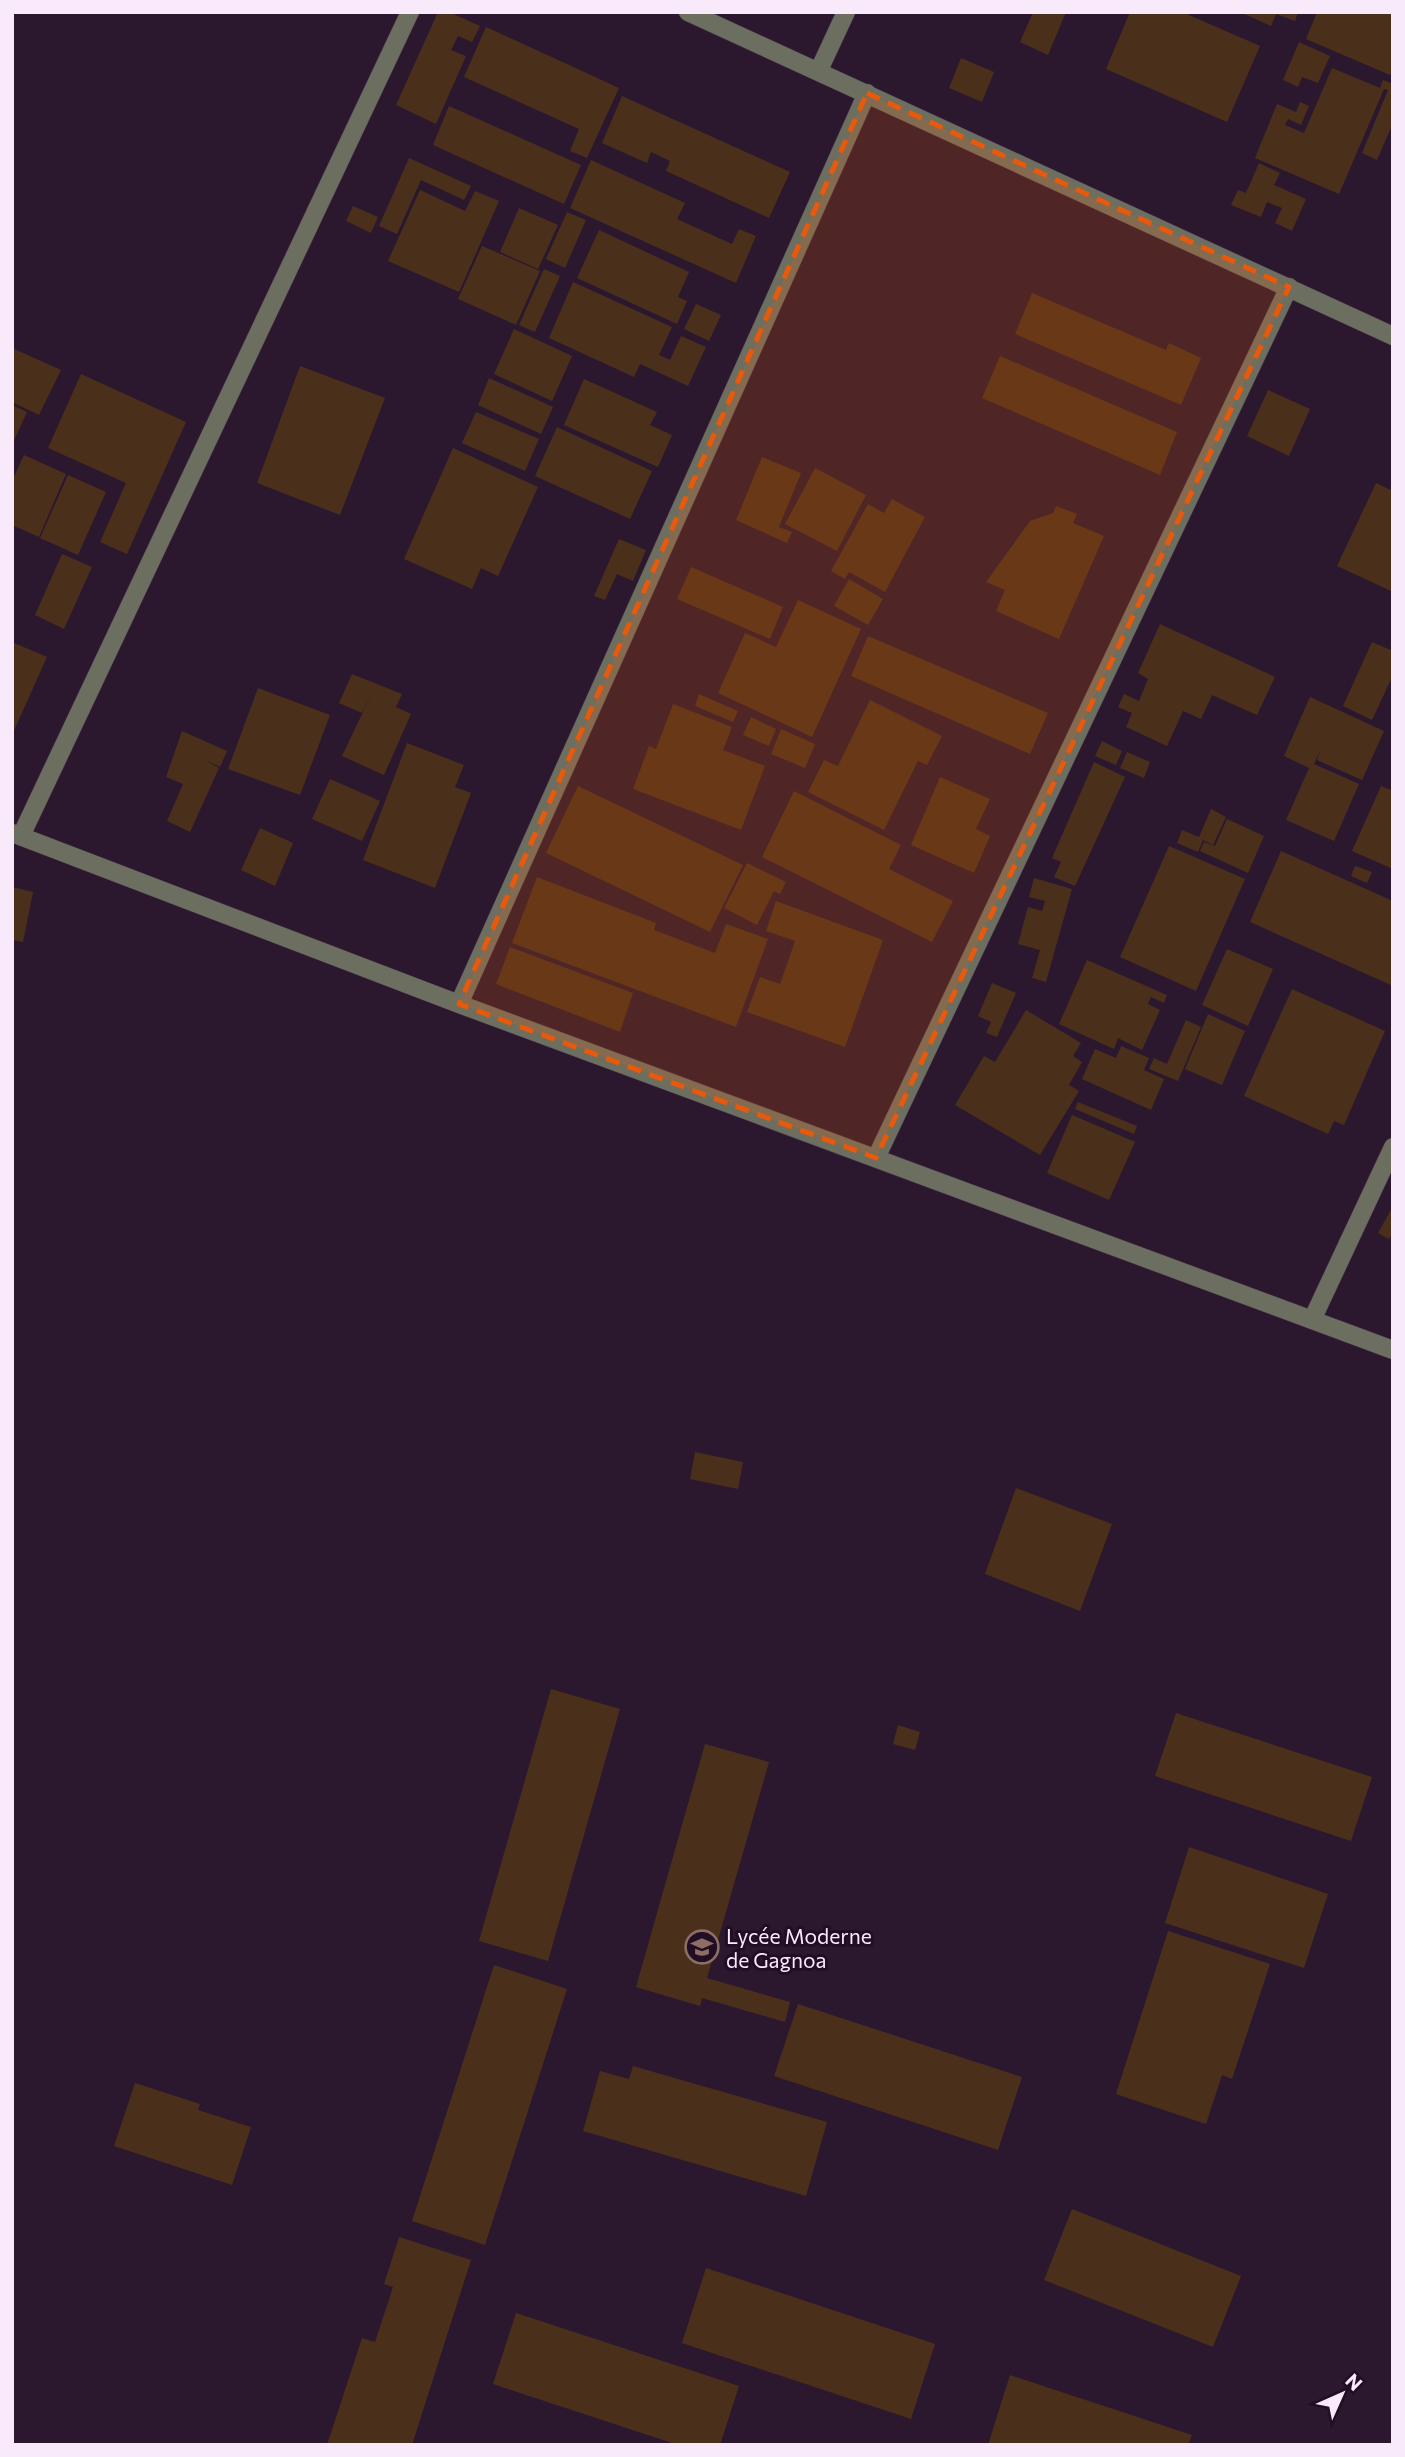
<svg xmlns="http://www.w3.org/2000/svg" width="1405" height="2457" viewBox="0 0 1405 2457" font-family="Commissioner,sans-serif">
	<rect width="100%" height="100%" fill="#2b182e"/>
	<path fill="#4a301b" d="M438 12H449L480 26 472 42 458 36 451 50 466 56 436 124 396 105Z
		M1033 12H1066L1048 55 1020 42Z
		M1130 12H1182L1260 46 1227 122 1106 69Z
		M1240 12H1298L1295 21 1276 14 1271 26Z
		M1317 12H1393V68L1390 75 1306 39Z
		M486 27 619 88 587 158 570 151 579 129 464 77Z
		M1299 42 1330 56 1318 83 1302 77 1298 87 1283 80Z
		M961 58 994 72 982 102 949 88Z
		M1332 68 1380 88 1383 80 1393 84V123L1377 160 1362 153 1388 90 1384 89 1339 194 1255 158 1277 104 1296 112 1300 102 1309 106 1301 125 1288 119 1285 125 1304 133Z
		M622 96 790 172 769 218 666 171 670 161 651 152 647 163 602 143Z
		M449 106 581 165 564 204 433 145Z
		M409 158 471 186 464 200 421 180 397 234 379 226Z
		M591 160 685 203 677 219 732 244 739 229 756 236 736 283 570 208Z
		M1259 163 1280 173 1274 185 1306 199 1292 231 1275 223 1282 208 1267 202 1261 217 1231 205 1238 190 1246 193Z
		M420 190 465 211 475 191 499 201 459 292 388 261Z
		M353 206 378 217 371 233 346 221Z
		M519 208 558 225 538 269 500 252Z
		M567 212 586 220 565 268 546 259Z
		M599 230 689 272 678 297 687 301 677 324 577 278Z
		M482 246 540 271 516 325 458 299Z
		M544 269 560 276 535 332 519 325Z
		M573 282 672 327 659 355 670 360 681 336 706 347 688 386 640 364 634 377 549 338Z
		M1032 293 1166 350 1169 343 1201 358 1181 405 1015 334Z
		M696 304 721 315 709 341 684 329Z
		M514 329 572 356 552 401 494 374Z
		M12 348 61 370 39 415 12 402Z
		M1000 356 1177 432 1160 475 982 398Z
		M300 366 385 398 340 515 257 483Z
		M81 374 186 422 127 554 100 542 126 483 48 448Z
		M489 378 553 407 541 434 478 405Z
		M584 379 657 412 650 425 672 435 658 467 564 425Z
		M1268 390 1310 409 1289 456 1247 436Z
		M12 405 27 412 12 445Z
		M476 412 539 439 525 471 462 443Z
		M557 427 652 471 630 519 535 476Z
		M453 448 538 487 498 576 481 568 472 589 404 559Z
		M24 455 66 474 39 537 12 525V481Z
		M762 457 801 473 779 527 792 532 787 543 736 520Z
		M815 468 866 495 837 551 785 524Z
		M68 475 106 492 78 555 40 538Z
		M1376 483 1393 491 1391 591 1337 566Z
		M892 499 925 517 885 592 849 572 845 579 831 571 868 504 884 513Z
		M1056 506 1077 514 1073 523 1104 536 1059 639 996 611 1005 590 986 582 1030 521 1053 513Z
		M619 539 646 550 633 581 617 574 605 600 594 596Z
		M62 554 92 567 64 629 35 615Z
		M691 567 783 607 770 639 677 599Z
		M849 579 883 599 868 625 834 606Z
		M798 600 861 629 812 737 718 693 745 633 776 647Z
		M1160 624 1275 677 1257 715 1212 695 1201 719 1183 711 1167 746 1126 727 1132 713 1118 707 1124 694 1139 701 1148 679 1138 673Z
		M868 636 1048 713 1030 754 851 676Z
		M12 642 47 657 12 735Z
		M1372 642 1393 651V675L1372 720 1343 706Z
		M352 674 402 694 396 707 411 714 384 775 342 756 373 691 362 713 339 703Z
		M258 688 330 715 300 795 228 769Z
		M699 694 738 711 733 722 695 706Z
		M1310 697 1384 731 1362 780 1317 760 1321 749 1314 764 1359 784 1334 841 1286 820 1309 768 1284 756Z
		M870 700 942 736 927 765 918 761 884 830 808 792 824 760 838 766Z
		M673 704 732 727 723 750 765 766 741 830 633 789 649 746 656 749Z
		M751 717 776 729 769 746 743 735Z
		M781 729 815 744 805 768 771 754Z
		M182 731 227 751 220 767 205 760 219 768 190 832 167 821 183 784 166 777Z
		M1102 741 1122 751 1116 765 1095 756Z
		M407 743 464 765 455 787 471 793 435 888 363 860Z
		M1127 752 1150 762 1144 778 1120 768Z
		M1094 762 1125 777 1075 886 1054 877 1061 862 1052 858Z
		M940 777 990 799 976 829 990 836 974 873 911 845Z
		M330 779 380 801 362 841 312 819Z
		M578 786 743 865 710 932 546 853Z
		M1381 786 1393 791V869L1352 851Z
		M794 791 901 845 889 869 953 901 932 942 762 857Z
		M1211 809 1226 817 1213 845 1203 840 1198 852 1177 843 1182 830 1199 837Z
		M1227 819 1264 836 1248 873 1200 851 1204 842 1215 846Z
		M260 828 293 843 275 886 241 870Z
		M1169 846 1245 879 1196 991 1120 957Z
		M1281 851 1393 901V986L1250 922Z
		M747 863 786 882 780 894 774 891 757 925 724 908Z
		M1355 866 1372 872 1367 883 1351 876Z
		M537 877 656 923 654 930 715 953 726 924 768 939 736 1027 512 943Z
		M1034 878 1072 889 1046 982 1032 978 1040 950 1018 944 1028 907 1042 911 1045 901 1029 897Z
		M12 887 33 892 23 942 12 940Z
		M776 901 883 940 845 1047 747 1012 760 977 780 984 795 941 766 931Z
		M510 947 633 993 620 1032 496 984Z
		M1227 949 1273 969 1248 1026 1202 1005Z
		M1087 960 1167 995 1164 1003 1151 997 1148 1004 1160 1010 1142 1050 1118 1038 1114 1049 1059 1024Z
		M992 983 1016 993 997 1037 986 1033 991 1022 978 1016Z
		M1292 989 1385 1031 1344 1125 1334 1121 1328 1134 1244 1096Z
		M1026 1010 1081 1043 1073 1056 1082 1062 1069 1085 1079 1091 1040 1155 955 1105 984 1056 995 1062Z
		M1208 1014 1245 1031 1222 1085 1185 1069Z
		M1186 1020 1201 1027 1178 1081 1149 1069 1154 1058 1167 1064Z
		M1121 1046 1149 1058 1144 1070 1164 1079 1151 1110 1082 1079 1095 1049 1116 1058Z
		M1078 1102 1137 1126 1134 1134 1075 1109Z
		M1072 1115 1135 1142 1109 1200 1047 1173Z
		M1393 1206V1233L1389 1239 1378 1233Z
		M695 1452 743 1462 738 1489 690 1479Z
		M1016 1488 1112 1524 1080 1611 985 1574Z
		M551 1689 620 1709 548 1961 479 1941Z
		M1176 1713 1372 1777 1351 1841 1155 1776Z
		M898 1725 920 1732 915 1750 893 1744Z
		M705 1744 769 1762 707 1978 790 2002 785 2022 702 1998 700 2006 636 1987Z
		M1189 1847 1328 1894 1304 1968 1165 1923Z
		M1168 1931 1270 1964 1232 2079 1222 2075 1206 2124 1116 2094Z
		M494 1965 567 1989 485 2245 412 2221Z
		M798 2004 1022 2077 998 2150 774 2076Z
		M633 2066 827 2122 806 2196 583 2131 600 2071 629 2079Z
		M135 2083 200 2104 198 2110 251 2127 232 2185 114 2146Z
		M1072 2209 1241 2276 1213 2347 1044 2280Z
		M399 2237 471 2260 412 2445H327L362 2338 375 2342 393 2287 384 2284Z
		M706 2268 935 2344 911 2419 682 2343Z
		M516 2313 739 2386 720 2445H678L493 2384Z
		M1010 2375 1192 2435 1188 2445H988Z"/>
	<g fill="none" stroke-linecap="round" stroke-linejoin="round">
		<defs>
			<path id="minor" d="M688 12 1393 336
				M819 70 846 12
				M12 833 459 1004 1393 1350
				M21 836 410 12
				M459 1004 867 93
				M876 1158 1289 287
				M1312 1320 1393 1147"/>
		</defs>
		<use href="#minor" stroke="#48354b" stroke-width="19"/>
		<use href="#minor" stroke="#6c6e5f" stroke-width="18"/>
	</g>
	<path fill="#e8590c" fill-opacity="0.2" stroke="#e8590c" stroke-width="5" stroke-dasharray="14 9" stroke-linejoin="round" d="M867 93 1289 287 876 1158 459 1004Z"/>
	<defs>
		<symbol id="school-ring" viewBox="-11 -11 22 22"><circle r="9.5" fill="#210e24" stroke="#8d6e63" stroke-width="1.5"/><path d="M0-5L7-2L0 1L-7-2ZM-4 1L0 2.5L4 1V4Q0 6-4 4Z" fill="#8d6e63"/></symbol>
	</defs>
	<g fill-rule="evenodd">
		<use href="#school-ring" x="683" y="1928" width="38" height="38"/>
	</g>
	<g text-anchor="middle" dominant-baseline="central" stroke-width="6" stroke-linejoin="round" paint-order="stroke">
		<g font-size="21" fill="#f8eafa" stroke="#210e24" text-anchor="start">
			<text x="726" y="1935">Lycée Moderne<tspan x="726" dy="24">de Gagnoa</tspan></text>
		</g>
	</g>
	<rect width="1405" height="2457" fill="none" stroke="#f8eafa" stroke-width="28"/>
	<g transform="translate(1342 2394) rotate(45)" stroke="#210e24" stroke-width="5" paint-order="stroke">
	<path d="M0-5L12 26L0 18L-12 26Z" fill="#f8eafa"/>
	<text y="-10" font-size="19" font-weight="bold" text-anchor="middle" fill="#f8eafa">N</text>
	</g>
</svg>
